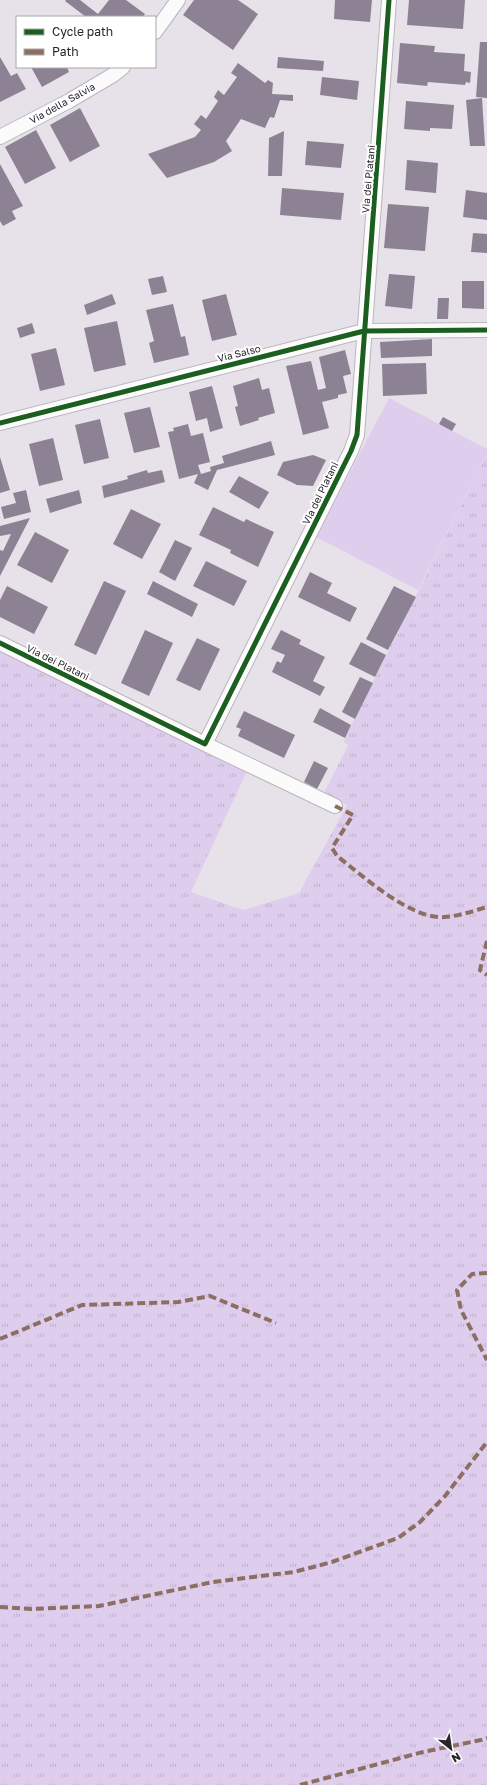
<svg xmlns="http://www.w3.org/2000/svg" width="487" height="1785" font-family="'Golos Text',sans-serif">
<defs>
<pattern id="grass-tufts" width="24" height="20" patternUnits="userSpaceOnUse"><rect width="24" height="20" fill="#dfcdee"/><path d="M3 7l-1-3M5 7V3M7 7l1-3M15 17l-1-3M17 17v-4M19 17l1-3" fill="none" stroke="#bfb0cc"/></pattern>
</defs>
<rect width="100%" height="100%" fill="#e7e2ea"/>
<!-- grass -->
<path fill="url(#grass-tufts)" d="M 487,453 L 487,1785 L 0,1785 L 0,652 L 247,771 L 191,892 L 243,910 L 299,893 L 347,805 L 324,793 L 348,745 L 344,742 L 345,738 Z"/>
<!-- pitch -->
<path fill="#dfcdee" d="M 389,398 L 487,449 L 487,453 L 418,590 L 316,537 Z"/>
<!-- building -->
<path fill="#8c8293" d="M 66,0 L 80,0 L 98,14 L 109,0 L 126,0 L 145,14 L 143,17 L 86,17 L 65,1 Z
M 194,0 L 238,0 L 258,14 L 233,50 L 183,15 Z
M 335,0 L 372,0 L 370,22 L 334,19 Z
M 409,0 L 465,0 L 463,29 L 407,25 Z
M 480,42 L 487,42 L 487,98 L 476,97 Z
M 400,43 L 435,46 L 434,52 L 465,54 L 464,71 L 471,72 L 470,83 L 466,82 L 465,85 L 428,82 L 427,86 L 397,83 Z
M 0,57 L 11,76 L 17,73 L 26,89 L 0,102 Z
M 278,57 L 324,61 L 323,71 L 277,68 Z
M 238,63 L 265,83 L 268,80 L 273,83 L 272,94 L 293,95 L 293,101 L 280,100 L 274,118 L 270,117 L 265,128 L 241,119 L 226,141 L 232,151 L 214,162 L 167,178 L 148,154 L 195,137 L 201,130 L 194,124 L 201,115 L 206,119 L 218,101 L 214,97 L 218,90 L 224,95 L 237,77 L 231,73 Z
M 31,67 L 67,67 L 69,72 L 42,87 Z
M 322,77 L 359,81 L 357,100 L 320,95 Z
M 482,98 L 485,146 L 470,146 L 466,100 Z
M 406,101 L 454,105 L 452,129 L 430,128 L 430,131 L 404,129 Z
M 80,108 L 100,146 L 70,162 L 50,125 Z
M 36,130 L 56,168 L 25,184 L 5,147 Z
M 284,131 L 282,176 L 268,176 L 269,138 Z
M 307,141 L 344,144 L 341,168 L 305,165 Z
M 407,160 L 438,163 L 436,193 L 405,190 Z
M 0,164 L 23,206 L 12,211 L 16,219 L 3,226 L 0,221 Z
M 282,188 L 344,193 L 341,220 L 280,215 Z
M 466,190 L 487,193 L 487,220 L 463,217 Z
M 388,204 L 429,207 L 425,251 L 384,248 Z
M 473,233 L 487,234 L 487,253 L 471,252 Z
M 389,274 L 415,276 L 412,309 L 385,306 Z
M 163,276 L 167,292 L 152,295 L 148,279 Z
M 462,281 L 484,281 L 484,309 L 462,308 Z
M 112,294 L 116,304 L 87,315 L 84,305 Z
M 226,294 L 237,335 L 212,341 L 202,300 Z
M 438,298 L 449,298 L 448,319 L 437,319 Z
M 173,304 L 181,337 L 185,336 L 189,355 L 154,363 L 149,343 L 154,341 L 146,310 Z
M 117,321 L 126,365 L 94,372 L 84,328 Z
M 32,323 L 35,333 L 20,338 L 17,328 Z
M 432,339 L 432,356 L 381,358 L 380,342 Z
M 56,348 L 65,385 L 40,391 L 31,354 Z
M 345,350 L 351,374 L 343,376 L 347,393 L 338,395 L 338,398 L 322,402 L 329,428 L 303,435 L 286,366 L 311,361 L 318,390 L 326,388 L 319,357 Z
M 426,363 L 427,394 L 383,396 L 382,364 Z
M 259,378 L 262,390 L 269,388 L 275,413 L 258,418 L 259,420 L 240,426 L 235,407 L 238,406 L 233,386 Z
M 212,386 L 223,428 L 210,432 L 207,418 L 196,421 L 189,392 Z
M 150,407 L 160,447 L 134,453 L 124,413 Z
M 443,417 L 456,424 L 452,431 L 439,424 Z
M 100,419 L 109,458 L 84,464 L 75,425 Z
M 188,424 L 191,436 L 203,433 L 210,462 L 198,465 L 201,474 L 211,471 L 210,467 L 224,463 L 222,456 L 271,441 L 275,455 L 217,470 L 208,490 L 194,483 L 198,474 L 179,479 L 168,432 L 174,431 L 173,428 Z
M 53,438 L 63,480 L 39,486 L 29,444 Z
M 313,455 L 326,460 L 313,486 L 297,485 L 277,475 L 283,462 Z
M 0,457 L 10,490 L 0,493 Z
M 147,470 L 148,473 L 162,470 L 165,482 L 104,498 L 102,486 L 128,479 L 127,476 Z
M 239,476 L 269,492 L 259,509 L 229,492 Z
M 26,490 L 31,512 L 4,519 L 1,507 L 16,503 L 13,493 Z
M 79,490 L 82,503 L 50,513 L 46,499 Z
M 213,507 L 244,522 L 246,519 L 274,532 L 258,567 L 230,553 L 231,550 L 199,535 Z
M 131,509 L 161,524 L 142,559 L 113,544 Z
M 30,518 L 0,576 L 0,550 L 3,551 L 11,534 L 0,536 L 0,526 Z
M 35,532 L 69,550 L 52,583 L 17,565 Z
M 175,540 L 192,548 L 175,581 L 159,572 Z
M 206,561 L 247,581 L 234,606 L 193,586 Z
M 310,572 L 332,583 L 327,593 L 357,608 L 350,622 L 298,597 Z
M 104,581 L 126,591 L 96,655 L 74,645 Z
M 153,581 L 198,604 L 192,617 L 147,594 Z
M 7,586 L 48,607 L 34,634 L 0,617 L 0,600 Z
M 394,586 L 416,597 L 388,650 L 366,639 Z
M 145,630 L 173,643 L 149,696 L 121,683 Z
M 281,630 L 301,640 L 299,644 L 325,657 L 313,681 L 325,687 L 320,696 L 272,672 L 277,661 L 281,663 L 285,655 L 271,649 Z
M 197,638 L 220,649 L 200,691 L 176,680 Z
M 361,642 L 386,655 L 375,677 L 349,664 Z
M 360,677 L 373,683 L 355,719 L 342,712 Z
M 320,708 L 351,725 L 345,738 L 313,722 Z
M 244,711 L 295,735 L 284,758 L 238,736 L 241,729 L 236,727 Z
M 314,761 L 328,768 L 317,789 L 304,782 Z"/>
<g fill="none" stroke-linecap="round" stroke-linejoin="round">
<defs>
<path id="minor" d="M 155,32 L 178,0
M 0,137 L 69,101 L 113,75 L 123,67
M 0,423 L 364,331 L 487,330
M 0,643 L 205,744 L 351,451 L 357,435 L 389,0
M 205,744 L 335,806"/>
</defs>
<!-- minor casing -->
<use href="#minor" stroke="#bab7bc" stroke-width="16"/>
<!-- minor -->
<use href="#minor" stroke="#fbfbfc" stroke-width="14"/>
<!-- quiet -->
<path stroke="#8d6e63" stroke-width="4" stroke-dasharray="8 4" stroke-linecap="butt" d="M 335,806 L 353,815 L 332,848 L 337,856 C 363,876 411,920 445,917 C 459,916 473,911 487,907
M 487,941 L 480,970 L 487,975
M 487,1273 L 472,1274 L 457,1290 L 461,1310 L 487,1360
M 0,1339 L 82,1305 L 178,1302 L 210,1296 L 276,1323
M 0,1607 L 31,1609 L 99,1606 L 213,1582 L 294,1572 L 332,1562 L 398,1538 L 420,1522 L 445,1496 L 487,1442
M 300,1785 L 423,1752 L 481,1740 L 487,1738"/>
<defs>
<path id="cycleway" d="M 0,423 L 364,331 L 487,330
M 0,643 L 205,744 L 351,451 L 357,435 L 389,0"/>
</defs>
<!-- cycleway casing -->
<use href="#cycleway" stroke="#fff" stroke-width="8"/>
<!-- cycleway -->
<use href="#cycleway" stroke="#1b5e20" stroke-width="5"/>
</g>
<g text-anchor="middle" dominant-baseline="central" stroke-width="4" stroke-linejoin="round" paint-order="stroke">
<!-- street labels -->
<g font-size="10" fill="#28252b" stroke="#fff">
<text transform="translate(62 103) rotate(-29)">Via della Salvia</text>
<text transform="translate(368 179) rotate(-85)">Via dei Platani</text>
<text transform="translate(239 353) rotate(-14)">Via Salso</text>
<text transform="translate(320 493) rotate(-64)">Via dei Platani</text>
<text transform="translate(58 662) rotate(26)">Via dei Platani</text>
</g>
</g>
<!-- legend -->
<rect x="16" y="16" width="140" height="52" fill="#ffffff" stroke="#a9a8aa"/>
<rect x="24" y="29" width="20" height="6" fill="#1b5e20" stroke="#a9a8aa"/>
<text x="52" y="36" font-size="12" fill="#28252b">Cycle path</text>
<rect x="24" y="49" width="20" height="6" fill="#8d6e63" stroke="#a9a8aa"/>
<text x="52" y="56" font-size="12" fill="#28252b">Path</text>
<!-- north arrow -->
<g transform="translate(451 1749) rotate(150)" stroke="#ffffff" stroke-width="3" paint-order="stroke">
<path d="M0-3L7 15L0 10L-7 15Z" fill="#28252b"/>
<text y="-6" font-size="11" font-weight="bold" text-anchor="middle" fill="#28252b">N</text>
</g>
</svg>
